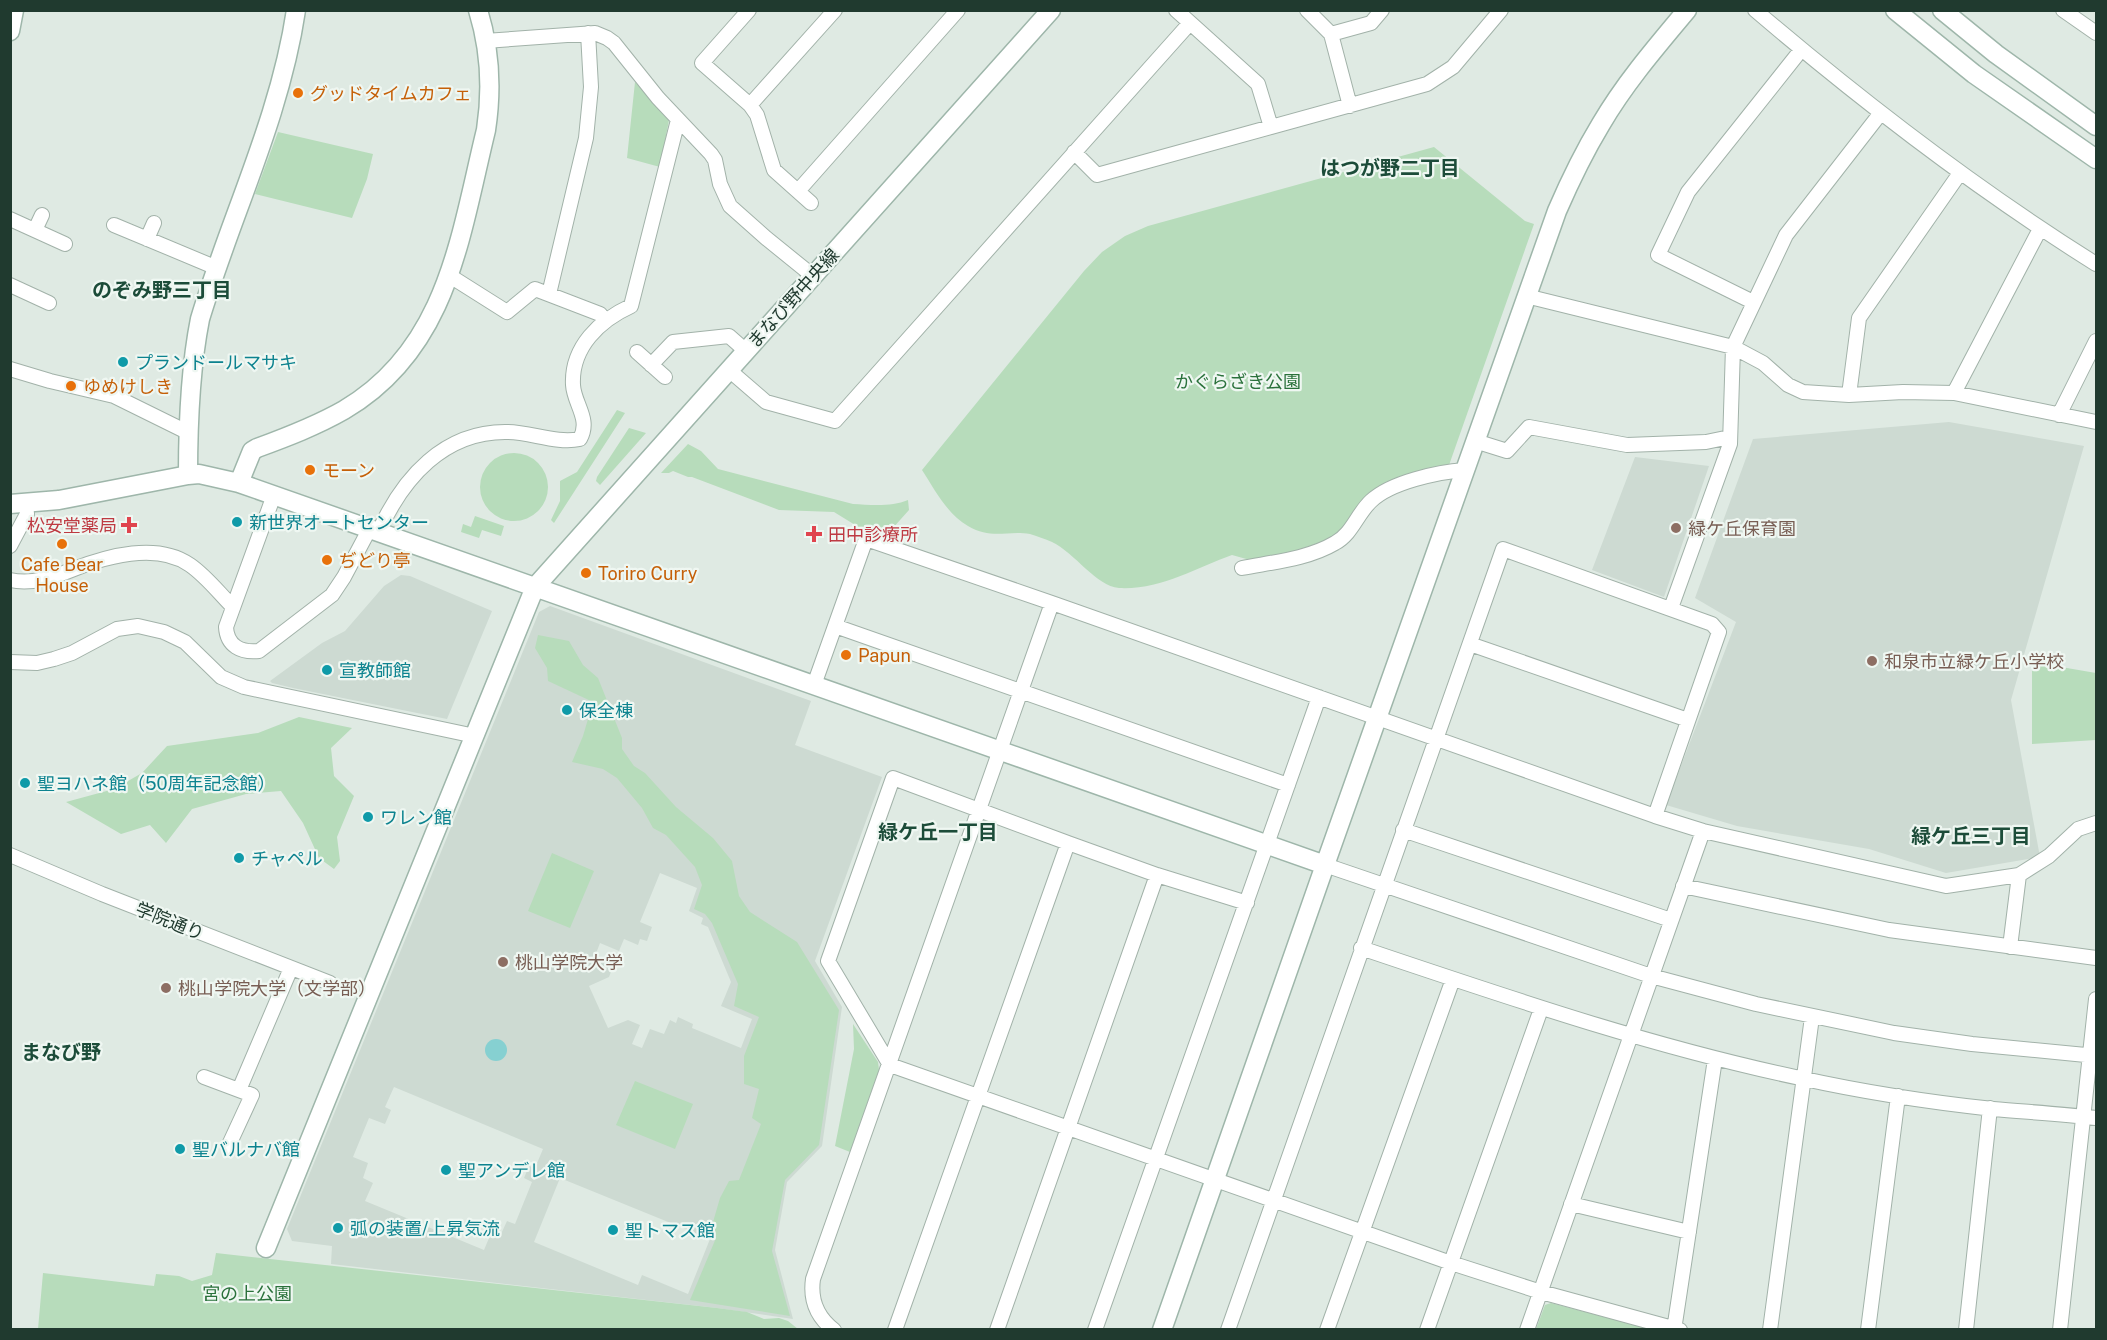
<svg xmlns="http://www.w3.org/2000/svg" width="2107" height="1340" font-family="'Public Sans','Noto Sans JP',sans-serif">
<rect width="100%" height="100%" fill="#dfeae3"/>
<!-- built -->
<path fill="#cddad2" fill-rule="evenodd" d="M 1949,422 L 2084,446 L 2011,700 L 2040,857 L 1946,873 L 1869,849 L 1737,826 L 1666,805 L 1736,622 L 1695,598 L 1753,439 Z
M 1635,457 L 1709,466 L 1664,597 L 1592,570 Z
M 401,575 L 410,576 L 492,611 L 447,719 L 293,688 L 272,683 L 270,681 L 322,643 L 345,631 L 384,586 Z
M 550,606 L 811,701 L 795,745 L 882,777 L 815,961 L 842,1007 L 822,1146 L 787,1182 L 775,1250 L 793,1319 L 717,1308 L 331,1264 L 332,1246 L 292,1241 L 287,1229 L 539,612 ZM 660,873 L 697,888 L 689,911 L 703,918 L 701,924 L 708,927 L 731,982 L 721,1006 L 752,1019 L 741,1048 L 692,1028 L 693,1024 L 678,1017 L 676,1023 L 670,1020 L 664,1034 L 650,1029 L 642,1048 L 632,1044 L 640,1025 L 628,1020 L 608,1028 L 589,986 L 609,977 L 614,964 L 595,956 L 600,943 L 619,951 L 624,939 L 638,945 L 640,939 L 647,941 L 652,927 L 640,922 ZM 394,1087 L 543,1149 L 535,1168 L 529,1166 L 524,1178 L 532,1182 L 515,1224 L 507,1221 L 501,1234 L 492,1231 L 484,1250 L 365,1201 L 373,1183 L 363,1178 L 368,1163 L 353,1157 L 369,1118 L 385,1124 L 391,1110 L 385,1107 ZM 560,1178 L 710,1239 L 688,1294 L 642,1275 L 638,1285 L 534,1242 Z"/>
<!-- green -->
<path fill="#b7dcbb" d="M 635,82 L 669,120 L 660,167 L 627,158 Z
M 278,132 L 373,154 L 367,179 L 352,218 L 255,194 Z
M 1434,147 L 1525,221 L 1534,224 L 1448,468 L 1386,482 L 1368,495 L 1341,532 L 1323,542 L 1293,553 L 1250,560 L 1232,555 C 1195,568 1161,590 1119,588 C 1096,586 1075,553 1052,542 C 1045,539 1037,536 1030,534 C 1007,530 992,540 968,526 C 947,514 935,490 922,470 L 1084,271 L 1102,252 L 1125,236 L 1148,226 Z
M 617,410 L 625,413 L 554,523 L 551,520 L 560,501 L 560,481 L 577,472 Z
M 629,428 L 646,433 L 600,485 L 596,481 L 597,477 Z
M 688,444 L 701,451 L 718,469 L 853,504 C 871,505 892,507 908,500 L 909,510 L 892,529 L 876,533 L 860,528 L 834,512 L 779,510 L 692,477 L 688,477 L 673,471 L 669,473 L 661,473 Z
M480 487a34 34 0 1 1 68 0a34 34 0 1 1-68 0Z
M 475,516 L 504,526 L 501,536 L 482,530 L 479,538 L 461,532 L 463,524 L 471,527 Z
M 538,635 L 569,641 L 583,665 L 598,678 L 622,738 L 622,749 L 634,766 L 645,773 L 676,807 L 713,838 L 732,861 L 739,896 L 750,912 L 797,942 L 839,1010 L 819,1145 L 785,1180 L 772,1251 L 790,1316 L 690,1300 L 716,1238 L 713,1222 L 720,1198 L 729,1181 L 739,1180 L 761,1124 L 752,1118 L 759,1089 L 744,1084 L 744,1056 L 759,1017 L 734,1006 L 738,984 L 712,923 L 705,914 L 694,909 L 702,885 L 695,867 L 666,835 L 653,828 L 642,808 L 617,778 L 603,769 L 572,762 L 583,736 L 593,702 L 548,681 L 547,668 L 535,648 Z
M 2032,662 L 2096,673 L 2096,740 L 2032,744 Z
M 299,717 L 352,728 L 331,748 L 334,776 L 354,796 L 337,837 L 340,861 L 334,869 L 319,858 L 303,823 L 281,791 L 246,794 L 192,809 L 166,843 L 150,825 L 121,834 L 66,802 L 114,789 L 142,773 L 167,746 L 258,733 Z
M 552,853 L 594,871 L 570,928 L 528,911 Z
M 853,1024 L 878,1062 L 879,1070 L 850,1152 L 835,1146 L 854,1049 Z
M 635,1081 L 693,1104 L 675,1149 L 616,1125 Z
M 216,1253 L 717,1308 L 747,1312 L 764,1319 L 779,1318 L 788,1321 L 798,1329 L 38,1329 L 43,1273 L 154,1286 L 156,1274 L 179,1276 L 192,1281 L 212,1275 Z
M 1551,1303 L 1650,1329 L 1536,1329 L 1545,1305 Z"/>
<!-- water -->
<path fill="#86d0d1" d="M485 1050a11 11 0 1 1 22 0a11 11 0 1 1-22 0Z"/>
<g fill="none" stroke-linecap="round" stroke-linejoin="round">
<defs>
<path id="street" d="M 749,10 L 702,63 L 750,105 L 757,115 L 774,170 L 811,203
M 1307,10 L 1331,34 L 1350,106
M 1755,10 C 1863,102 1976,189 2096,264
M 2063,10 L 2096,33
M 1331,34 L 1371,23 L 1382,10
M 485,41 L 595,33 L 607,38 L 614,43 L 658,98 L 711,154 L 715,160 L 720,184 L 730,206 L 766,238 L 813,276
M 750,105 L 835,10
M 1271,127 L 1427,84 L 1453,67 L 1501,10
M 1074,152 L 1097,175 L 1271,127 L 1258,84 L 1176,10
M 798,191 L 958,10
M 10,219 L 65,244
M 114,225 L 217,268
M 35,230 L 42,215
M 147,239 L 154,223
M 450,276 L 507,312 L 535,289 L 600,314 L 604,320
M 10,285 L 49,303
M 549,294 L 586,138 L 591,87 L 588,33
M 1526,296 L 1733,347 L 1763,363 L 1788,385 L 1803,392 L 1849,395 L 1903,392 L 1954,393 L 2096,422
M 1753,302 L 1658,255 L 1688,192 L 1801,50
M 637,352 L 665,377
M 651,365 L 673,342 L 729,336 L 746,351
M 10,369 L 50,381 L 114,396 L 189,433
M 729,370 L 766,402 L 835,421 L 1190,23
M 1954,393 L 2040,229
M 1849,395 L 1859,318 L 1960,173
M 2059,415 L 2096,341
M 1475,441 L 1507,451 L 1529,427 L 1627,445 L 1706,442 L 1730,437
M 274,495 L 226,627 C 227,646 241,653 259,651 L 332,595 L 344,577 L 370,528
M 379,531 C 403,478 444,431 507,432 C 531,432 556,444 580,439 C 591,419 574,404 573,385 C 571,347 600,320 631,306 L 678,120
M 10,546 L 27,514 L 26,503
M 1242,568 C 1273,562 1308,559 1335,543 C 1352,534 1357,514 1371,501 C 1391,482 1438,472 1465,470
M 10,580 C 32,585 54,577 74,569 C 108,556 157,542 190,565 C 206,576 219,593 233,607
M 1671,608 L 1730,444 L 1733,347 L 1786,235 L 1880,114
M 835,626 L 1288,785
M 1470,644 L 1688,720
M 10,662 L 37,663 L 54,659 L 72,653 L 117,629 L 138,626 L 164,632 L 185,642 L 221,677 L 244,687 L 475,736
M 814,685 L 866,539 L 1052,603 L 1655,816 L 1703,831 L 1946,886 L 2019,875 L 2010,947
M 1403,830 L 1671,920
M 1068,843 L 1157,875 L 1247,903
M 10,855 L 102,894 L 330,983
M 1325,865 L 1651,976 L 1756,1004 L 1894,1033 L 1972,1044 L 2096,1056
M 2019,875 L 2049,856 L 2078,829 L 2096,823
M 1683,886 L 1889,930 L 2096,958
M 1361,948 C 1507,997 1649,1046 1800,1078 C 1863,1092 1928,1102 1993,1109 C 2027,1112 2062,1114 2096,1118
M 204,1077 L 252,1095 L 228,1147
M 239,1090 L 291,968
M 1571,1204 L 1689,1232
M 834,1330 C 817,1317 810,1300 813,1279 L 1052,603
M 895,1330 L 1068,843 L 893,778 L 828,961 L 890,1065 L 1451,1263 L 1541,1292 L 1680,1330
M 997,1330 L 1157,875
M 1095,1330 L 1319,697
M 1228,1330 L 1503,549 L 1712,624 L 1719,632 L 1655,816
M 1327,1330 L 1453,979
M 1427,1330 L 1541,1009
M 1527,1330 L 1703,831
M 1674,1330 L 1715,1059
M 1770,1330 L 1812,1017
M 1868,1330 L 1898,1096
M 1966,1330 L 1990,1108
M 2060,1330 L 2096,999"/>
<path id="secondary" d="M 1895,10 L 1974,74 L 2096,159
M 1942,10 L 1996,54 L 2096,126
M 10,31 L 14,10
M 188,475 C 188,423 190,369 200,319 C 231,216 280,118 296,10
M 239,483 L 252,451 L 257,448 C 287,437 316,426 344,410 C 448,349 460,236 486,130 C 492,91 490,49 478,10
M 10,504 L 59,500 L 188,475 L 199,474 L 239,483 L 1325,865 L 1162,1330
M 1325,865 L 1557,211 C 1570,181 1584,152 1601,124 C 1625,83 1656,47 1687,10
M 266,1248 L 535,587 L 1051,10"/>
</defs>
<!-- street casing -->
<use href="#street" stroke="#a2b2a9" stroke-width="16"/>
<!-- secondary casing -->
<use href="#secondary" stroke="#9eb6aa" stroke-width="21"/>
<!-- street -->
<use href="#street" stroke="#fff" stroke-width="14"/>
<!-- secondary -->
<use href="#secondary" stroke="#fff" stroke-width="18"/>
</g>
<!-- markers -->
<g fill="#e8710a" stroke="#eff7f2" stroke-width="2">
<circle cx="298" cy="93" r="6"/>
<circle cx="71" cy="386" r="6"/>
<circle cx="310" cy="470" r="6"/>
<circle cx="62" cy="544" r="6"/>
<circle cx="327" cy="560" r="6"/>
<circle cx="586" cy="573" r="6"/>
<circle cx="846" cy="655" r="6"/>
</g>
<g fill="#0f9aa8" stroke="#eff7f2" stroke-width="2">
<circle cx="123" cy="362" r="6"/>
<circle cx="237" cy="522" r="6"/>
<circle cx="327" cy="670" r="6"/>
<circle cx="567" cy="710" r="6"/>
<circle cx="25" cy="783" r="6"/>
<circle cx="368" cy="817" r="6"/>
<circle cx="239" cy="858" r="6"/>
<circle cx="180" cy="1149" r="6"/>
<circle cx="446" cy="1170" r="6"/>
<circle cx="338" cy="1228" r="6"/>
<circle cx="613" cy="1230" r="6"/>
</g>
<g fill="#e0444e" stroke="#eff7f2" stroke-width="2">
<path d="M126 516h6v6h6v6h-6v6h-6v-6h-6v-6h6z"/>
<path d="M811 525h6v6h6v6h-6v6h-6v-6h-6v-6h6z"/>
</g>
<g fill="#8d6e63" stroke="#eff7f2" stroke-width="2">
<circle cx="1676" cy="528" r="6"/>
<circle cx="1872" cy="661" r="6"/>
<circle cx="503" cy="962" r="6"/>
<circle cx="166" cy="988" r="6"/>
</g>
<g text-anchor="middle" dominant-baseline="central" stroke-width="4.5" stroke-linejoin="round" paint-order="stroke">
<!-- food labels -->
<g font-size="18" fill="#c56008" stroke="#eff7f2" text-anchor="start">
<text x="310" y="93">グッドタイムカフェ</text>
<text x="83" y="386">ゆめけしき</text>
<text x="322" y="470">モーン</text>
<text x="339" y="560">ぢどり亭</text>
<text x="62" y="564" text-anchor="middle">Cafe Bear<tspan x="62" dy="21">House</tspan></text>
<text x="598" y="573">Toriro Curry</text>
<text x="858" y="655">Papun</text>
</g>
<!-- street labels -->
<g font-size="18" fill="#203a2f" stroke="#eff7f2">
<text transform="translate(793 298) rotate(-48)">まなび野中央線</text>
<text transform="translate(170 921) rotate(22)">学院通り</text>
</g>
<!-- culture labels -->
<g font-size="18" fill="#0d838f" stroke="#eff7f2" text-anchor="start">
<text x="135" y="362">プランドールマサキ</text>
<text x="249" y="522">新世界オートセンター</text>
<text x="339" y="670">宣教師館</text>
<text x="579" y="710">保全棟</text>
<text x="37" y="783">聖ヨハネ館（50周年記念館）</text>
<text x="380" y="817">ワレン館</text>
<text x="251" y="858">チャペル</text>
<text x="192" y="1149">聖バルナバ館</text>
<text x="458" y="1170">聖アンデレ館</text>
<text x="350" y="1228">弧の装置/上昇気流</text>
<text x="625" y="1230">聖トマス館</text>
</g>
<!-- park labels -->
<g font-size="18" fill="#2a713b" stroke="#eff7f2">
<text x="1238" y="381">かぐらざき公園</text>
<text x="247" y="1293">宮の上公園</text>
</g>
<!-- health labels -->
<g font-size="18" fill="#be3a42" stroke="#eff7f2" text-anchor="end">
<text x="117" y="525">松安堂薬局</text>
<text x="828" y="534" text-anchor="start">田中診療所</text>
</g>
<!-- education labels -->
<g font-size="18" fill="#785e54" stroke="#eff7f2" text-anchor="start">
<text x="1688" y="528">緑ケ丘保育園</text>
<text x="1884" y="661">和泉市立緑ケ丘小学校</text>
<text x="515" y="962">桃山学院大学</text>
<text x="178" y="988">桃山学院大学（文学部）</text>
</g>
<!-- neighbourhood labels -->
<g font-size="20" font-weight="bold" fill="#1c4c39" stroke="#eff7f2">
<text x="1390" y="168">はつが野二丁目</text>
<text x="162" y="290">のぞみ野三丁目</text>
<text x="938" y="832">緑ケ丘一丁目</text>
<text x="1971" y="836">緑ケ丘三丁目</text>
<text x="61" y="1052">まなび野</text>
</g>
</g>
<!-- border -->
<rect width="2107" height="1340" fill="none" stroke="#203a2f" stroke-width="24"/>
</svg>
